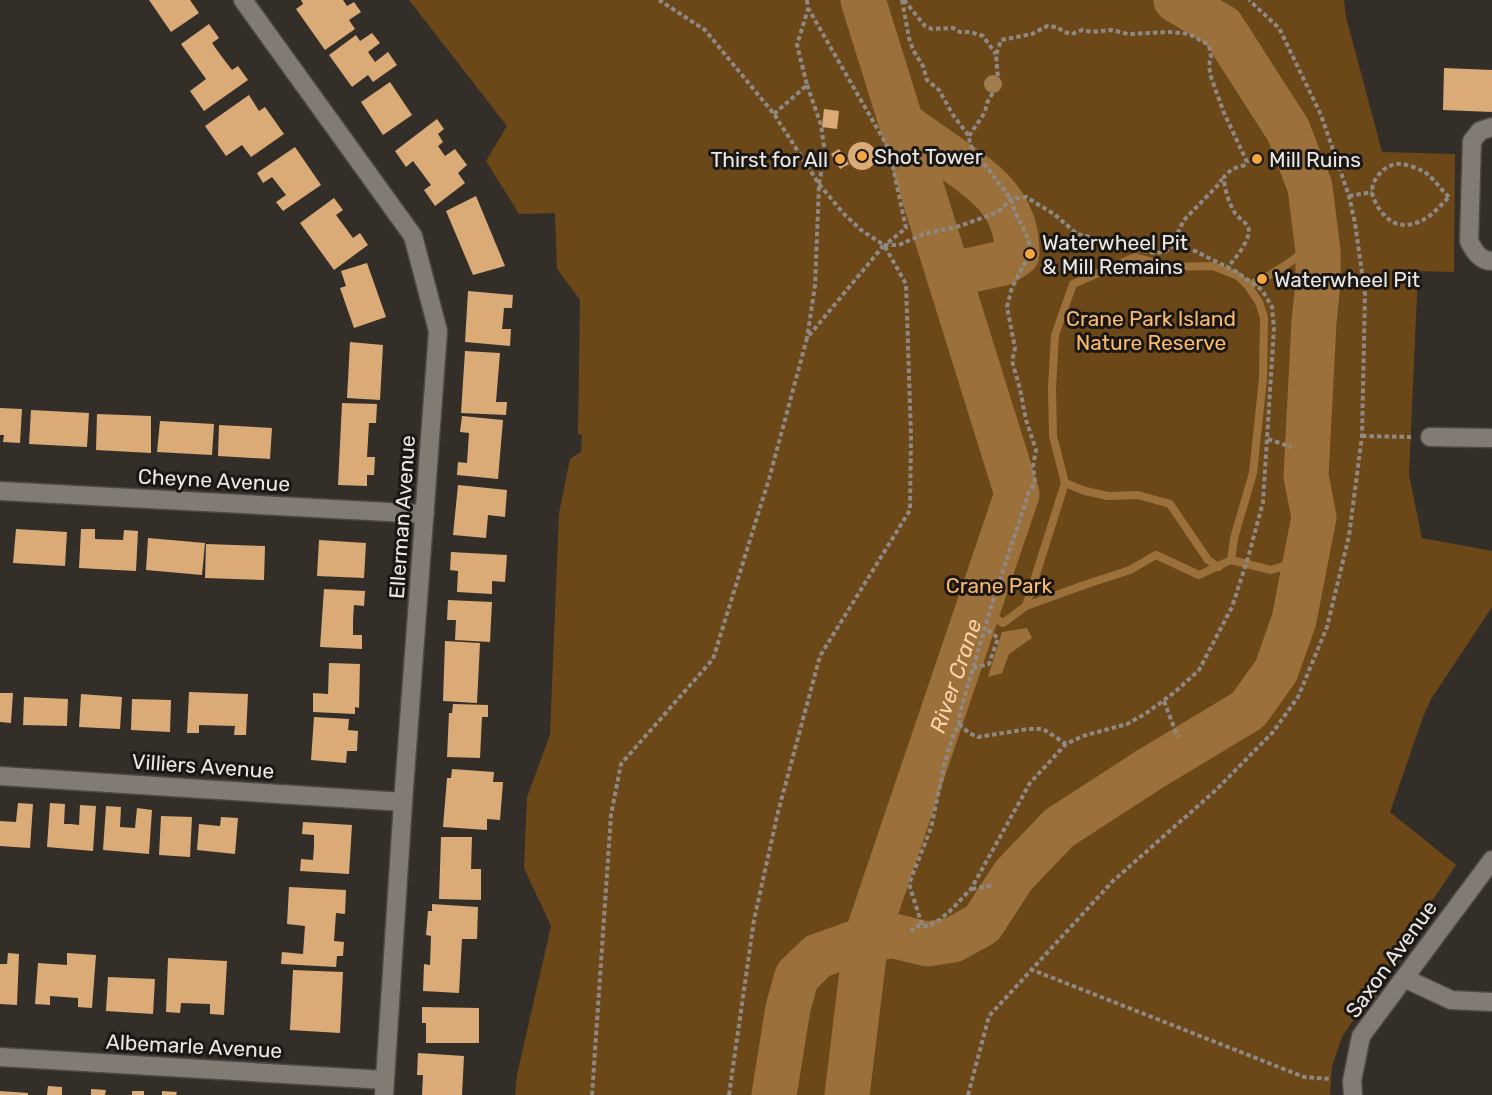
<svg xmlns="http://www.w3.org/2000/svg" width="1492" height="1095" font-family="Rubik,sans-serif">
<rect width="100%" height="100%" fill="#342e28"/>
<!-- green -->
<path fill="#6c4819" d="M 409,0 L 1344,0 L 1346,17 L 1382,152 L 1455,154 L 1454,272 L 1418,271 L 1409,475 L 1422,538 L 1492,551 L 1492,607 L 1431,699 L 1423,717 L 1390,812 L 1456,865 L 1395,957 L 1374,1003 L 1351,1023 L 1342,1037 L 1332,1066 L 1330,1095 L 515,1095 L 517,1075 L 551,926 L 524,868 L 527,797 L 550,735 L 559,513 L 570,459 L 581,452 L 582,435 L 578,434 L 580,300 L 557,269 L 555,213 L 519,214 L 486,161 L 507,126 Z"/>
<!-- water -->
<path fill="#9b703b" d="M 1027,628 L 1032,638 L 1009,654 L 1002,673 L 988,677 L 1002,632 Z"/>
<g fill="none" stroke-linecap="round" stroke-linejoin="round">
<!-- stream -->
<path stroke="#9b703b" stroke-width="8" d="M 1065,483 L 1085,491 L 1108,496 L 1138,495 L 1170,504 L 1208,560 L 1219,567
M 1231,560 L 1234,538 L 1253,473 L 1263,379 L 1264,318 L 1259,302 L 1248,286
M 1026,606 L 1065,483 L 1053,436 L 1052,388 L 1055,335 L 1073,284 L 1135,257 L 1170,267 L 1213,266 L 1238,276 L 1248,286 C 1274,274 1295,261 1316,241
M 991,616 L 1003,623 L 1026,606 L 1087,584 L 1130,570 L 1156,555 L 1199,575 L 1231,560 L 1271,570 L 1305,560"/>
<!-- river -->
<g stroke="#9b703b" stroke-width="45">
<path d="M 902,124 C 919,136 935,147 952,159 C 988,184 1018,206 1017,254 L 1003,263 L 949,275"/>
<path d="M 774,1095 L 788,1008 L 797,976 L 818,956 L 866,939 L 894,936 L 927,944 L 953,940 L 982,924 L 1014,875 L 1059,828 L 1150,769 L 1248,710 L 1276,671 L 1294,620 L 1314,517 L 1306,476 L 1314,322 L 1318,283 L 1318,251 L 1310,187 L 1288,130 L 1222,27 L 1176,0"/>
<path id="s1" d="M 847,1095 L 866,939 L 1017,494 L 863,0"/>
</g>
</g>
<!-- building -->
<path fill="#daab76" d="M 149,0 L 190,0 L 199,13 L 171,32 Z
M 301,0 L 343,0 L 347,6 L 354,2 L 361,12 L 349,20 L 355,29 L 325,50 L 296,9 L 303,4 Z
M 209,24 L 219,38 L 212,43 L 222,57 L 232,70 L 238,66 L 248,80 L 204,111 L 190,91 L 206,79 L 181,44 Z
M 372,33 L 380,43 L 368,52 L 375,62 L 388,52 L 397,65 L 373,82 L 368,75 L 352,87 L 329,55 L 356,35 L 360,41 Z
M 1444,68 L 1492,70 L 1492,112 L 1443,110 Z
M 390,82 L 412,115 L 383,135 L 361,102 Z
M 249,95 L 259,111 L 265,107 L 284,134 L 251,157 L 242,145 L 226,156 L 205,126 Z
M 824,109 L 839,111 L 837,129 L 822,127 Z
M 437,119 L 444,129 L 438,134 L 443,142 L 438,146 L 445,156 L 455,149 L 467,165 L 458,173 L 465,183 L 435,206 L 424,190 L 431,185 L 413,161 L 406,167 L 395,151 Z
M848 156a14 14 0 1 1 28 0a14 14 0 1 1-28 0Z
M 295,147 L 321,185 L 283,211 L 276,202 L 286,195 L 272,177 L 263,183 L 257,173 Z
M 839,149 L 849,164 L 840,169 L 831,154 Z
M 476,196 L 505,266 L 473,275 L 446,211 Z
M 334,198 L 343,210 L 336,215 L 353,238 L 360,233 L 368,245 L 334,270 L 300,223 Z
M 367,263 L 386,317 L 354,328 L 340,288 L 346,286 L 341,271 Z
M 468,291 L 513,295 L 512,308 L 504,308 L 503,320 L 502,329 L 511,329 L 510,346 L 465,342 Z
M 350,342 L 383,345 L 380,400 L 347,398 Z
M 465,351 L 500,353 L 496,402 L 507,402 L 506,415 L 461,413 Z
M 342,403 L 377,404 L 376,423 L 369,423 L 367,457 L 375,457 L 374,475 L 367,475 L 367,486 L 338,485 Z
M 0,408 L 22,409 L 20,443 L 3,442 L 4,435 L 0,435 Z
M 31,410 L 89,413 L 87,447 L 29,444 Z
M 97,414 L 151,416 L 151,453 L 96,450 Z
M 462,416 L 503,420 L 498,479 L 457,475 L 458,462 L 467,463 L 469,433 L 460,432 Z
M 160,421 L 214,424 L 212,455 L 157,452 Z
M 219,425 L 272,428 L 270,459 L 218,456 Z
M 458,485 L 507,490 L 505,517 L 488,515 L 486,538 L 453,535 Z
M 16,529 L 67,532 L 65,566 L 13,563 Z
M 81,529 L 95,529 L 95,539 L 123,540 L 124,530 L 138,531 L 136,571 L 79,568 Z
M 148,538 L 205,543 L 202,575 L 146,570 Z
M 319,540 L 366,543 L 364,578 L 317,576 Z
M 206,544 L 265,546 L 264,580 L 205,578 Z
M 451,552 L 507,555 L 505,582 L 492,581 L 492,594 L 457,592 L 458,571 L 450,570 Z
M 324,589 L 365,591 L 364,606 L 354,605 L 353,620 L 353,635 L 362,635 L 362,649 L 320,647 Z
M 448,600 L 492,602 L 490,642 L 455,640 L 456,620 L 447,620 Z
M 445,641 L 480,643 L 477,703 L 443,701 Z
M 329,663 L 360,664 L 359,708 L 355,707 L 355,714 L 313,712 L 313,693 L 328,694 Z
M 189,692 L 248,694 L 246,735 L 234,735 L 235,726 L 199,725 L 199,733 L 187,733 Z
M 0,693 L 13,693 L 11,723 L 0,722 Z
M 81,694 L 122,697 L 120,729 L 79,727 Z
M 24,697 L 68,699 L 67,726 L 23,725 Z
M 132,699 L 171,700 L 170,732 L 131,730 Z
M 453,704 L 488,705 L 488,717 L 482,717 L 480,758 L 447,757 L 449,713 L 452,713 Z
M 314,717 L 349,719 L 348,730 L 358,731 L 357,751 L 347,751 L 346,763 L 311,760 Z
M 452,769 L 494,772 L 493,782 L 503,782 L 500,820 L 487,819 L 487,830 L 443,827 L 447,778 L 451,778 Z
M 18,803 L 33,804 L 30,848 L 0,846 L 0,821 L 16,822 Z
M 50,803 L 65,804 L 64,824 L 71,824 L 79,825 L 80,805 L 96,806 L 93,851 L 47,847 Z
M 106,806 L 121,807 L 120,827 L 135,828 L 137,808 L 152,810 L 149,854 L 103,850 Z
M 161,816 L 192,817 L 190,857 L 159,855 Z
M 221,817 L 238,818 L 235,854 L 197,850 L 199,824 L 220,826 Z
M 303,822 L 352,825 L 349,874 L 300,871 L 301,859 L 313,860 L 314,847 L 314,835 L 302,834 Z
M 441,837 L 472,837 L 471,869 L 481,869 L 481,900 L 439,899 Z
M 289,887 L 346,890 L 345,914 L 336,913 L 334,941 L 344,942 L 343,956 L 337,956 L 336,967 L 281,964 L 282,952 L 303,954 L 305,926 L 287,924 Z
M 432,904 L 478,907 L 477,939 L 462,939 L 459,993 L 423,991 L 424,964 L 430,965 L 431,936 L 426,935 L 428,911 L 432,911 Z
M 8,953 L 19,954 L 17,1005 L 0,1004 L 0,964 L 7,964 Z
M 67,953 L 96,955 L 92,1008 L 78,1007 L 78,998 L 50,996 L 50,1005 L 35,1004 L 38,963 L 67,965 Z
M 168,958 L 227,961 L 224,1015 L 210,1014 L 210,1004 L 181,1003 L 180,1013 L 166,1012 Z
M 293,970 L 343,972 L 340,1033 L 290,1030 Z
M 108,977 L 155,979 L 153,1014 L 106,1011 Z
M 422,1007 L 479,1008 L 479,1043 L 426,1043 L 426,1023 L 422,1023 Z
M 418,1053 L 464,1056 L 462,1095 L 422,1095 L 423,1075 L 417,1075 Z
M 48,1086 L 62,1087 L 62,1095 L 47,1095 Z
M 91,1089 L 106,1090 L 105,1095 L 91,1095 Z
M 0,1091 L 28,1093 L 28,1095 L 0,1095 Z
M 132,1091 L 144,1091 L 144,1095 L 132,1095 Z
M 162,1091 L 177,1092 L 176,1095 L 162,1095 Z"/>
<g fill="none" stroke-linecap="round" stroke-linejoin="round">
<defs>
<path id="minor" d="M 243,0 L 413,236 L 438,331 L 403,802 L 384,1095
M 1492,127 L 1480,131 L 1472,141 L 1469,241 C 1474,251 1480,261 1492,261
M 1430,437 L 1492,438
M 0,491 L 425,514
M 0,776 L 403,802
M 1404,978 L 1451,1000 L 1492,1002
M 0,1057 L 385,1080
M 1353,1095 L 1352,1081 L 1361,1036 L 1492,860"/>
</defs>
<!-- minor casing -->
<use href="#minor" stroke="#4e4944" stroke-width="21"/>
<!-- path -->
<path stroke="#8e8984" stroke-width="4" stroke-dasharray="4.5 3" stroke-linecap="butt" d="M 807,0 L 808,8 L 889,149 L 906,228 L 885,245
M 902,0 L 909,38 L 913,50 L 923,66 L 927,80 L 939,90 L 953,115 L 969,136 L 970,145 L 1011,199 L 1015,212 L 1029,240 L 1030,254 L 1012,287 L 1007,307 L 1015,348 L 1012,361 L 1020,389 L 1026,420 L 1036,450 L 1033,466 L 1035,483 L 1029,492 L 992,604 L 960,712 L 959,724 L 952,738 L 945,762 L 931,828 L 909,884 L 922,925
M 904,0 L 925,26 L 932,29 L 953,28 L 960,32 L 970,32 L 983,36 L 996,54
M 807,85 L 821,125 L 825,153 L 819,184 L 815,286 L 807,338
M 774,114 L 807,85 L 797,45 L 808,9
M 969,136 L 985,112 L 987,103 L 995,89 L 998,79 L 996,55 L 1001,40 L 1032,34 L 1047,26 L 1057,27 L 1064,32 L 1072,34 L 1082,30 L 1092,32 L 1112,30 L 1128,34 L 1169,32 L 1189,34 L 1209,45 L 1211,57 L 1209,66 L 1211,77 L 1224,113 L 1247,162 L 1245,165 L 1232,169 L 1224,177 C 1224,188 1229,204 1235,213 C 1238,218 1245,221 1248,227 C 1253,237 1234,261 1227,267
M 1349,196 L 1372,192
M 1448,198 C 1442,204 1435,212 1428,217 C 1409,229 1393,228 1380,210 C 1377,206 1373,198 1372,193 C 1371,180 1384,165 1397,164 C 1405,163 1416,168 1423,171 C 1433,177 1441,190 1449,197
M 884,245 L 899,245 L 924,234 L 960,226 L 998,212 L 1011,199 L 1026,197 L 1054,214 L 1077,234 L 1087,236 L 1104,245 L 1154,253 L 1165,252 L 1171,247 L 1195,251 L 1235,271 L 1262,290 L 1272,307 L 1274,328 L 1263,502 L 1248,558 L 1232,607 L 1199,670 L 1175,692 L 1145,714 L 1127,724 L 1083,736 L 1066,744 L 1030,783 L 971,889 L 950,911 L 939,920 L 929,926 L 917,926 L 911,931
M 1171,247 L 1184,220 L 1219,184 L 1222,179
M 1362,436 L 1411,437
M 1268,439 L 1291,447
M 973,668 L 989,664 L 998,638 L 985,628
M 1164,701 L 1175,730 L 1179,737
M 959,724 L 969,733 L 978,737 L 1028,729 L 1043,729 L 1066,744
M 972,889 L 993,885
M 1030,969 L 1304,1077 L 1331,1079
M 592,1095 L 611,815 L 621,764 L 713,659 L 769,479 L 807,338 L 884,245 L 861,230 L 843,213 L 819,184 L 774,114 L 705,30 L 659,0
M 729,1095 L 754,920 L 778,812 L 820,656 L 910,510 L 911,436 L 906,284 L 884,245
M 968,1095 L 989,1016 L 1113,881 L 1216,790 L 1273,732 L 1298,697 L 1327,627 L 1349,536 L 1362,436 L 1365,294 L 1355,223 L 1349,196 L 1321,115 L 1279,28 L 1249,0"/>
<!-- minor -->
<use href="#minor" stroke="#817b74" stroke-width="18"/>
</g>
<!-- trees -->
<circle fill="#a17c4f" cx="993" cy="84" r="9"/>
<!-- markers -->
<g fill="#f2a541" stroke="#1a1714" stroke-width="2">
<circle cx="862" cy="156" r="6"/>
<circle cx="840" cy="159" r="6"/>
<circle cx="1257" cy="159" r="6"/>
<circle cx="1030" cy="254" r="6"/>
<circle cx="1262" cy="279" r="6"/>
</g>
<g text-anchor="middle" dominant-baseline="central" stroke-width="6" stroke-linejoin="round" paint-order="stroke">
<!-- poi labels -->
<g font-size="21" fill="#ece8e4" stroke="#1a1714" text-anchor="start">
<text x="874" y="156">Shot Tower</text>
<text x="828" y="159" text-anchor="end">Thirst for All</text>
<text x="1269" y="159">Mill Ruins</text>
<text x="1042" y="242">Waterwheel Pit<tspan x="1042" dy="24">&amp; Mill Remains</tspan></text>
<text x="1274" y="279">Waterwheel Pit</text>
</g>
<!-- park labels -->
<g font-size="21" fill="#fbbb6f" stroke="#1a1714">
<text x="1151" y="318">Crane Park Island<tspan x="1151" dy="24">Nature Reserve</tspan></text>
<text x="999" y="585">Crane Park</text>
</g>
<!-- street labels -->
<g font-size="21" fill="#ece8e4" stroke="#1a1714">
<text transform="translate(214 480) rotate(3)">Cheyne Avenue</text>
<text transform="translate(402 517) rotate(-86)">Ellerman Avenue</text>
<text transform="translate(203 766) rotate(4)">Villiers Avenue</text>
<text transform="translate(1391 959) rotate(-54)">Saxon Avenue</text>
<text transform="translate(194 1046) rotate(3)">Albemarle Avenue</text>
</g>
<!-- water labels -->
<g font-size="22" font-style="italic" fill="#fcd5aa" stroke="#1a1714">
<text stroke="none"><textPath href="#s1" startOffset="435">River Crane</textPath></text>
</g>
</g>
</svg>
